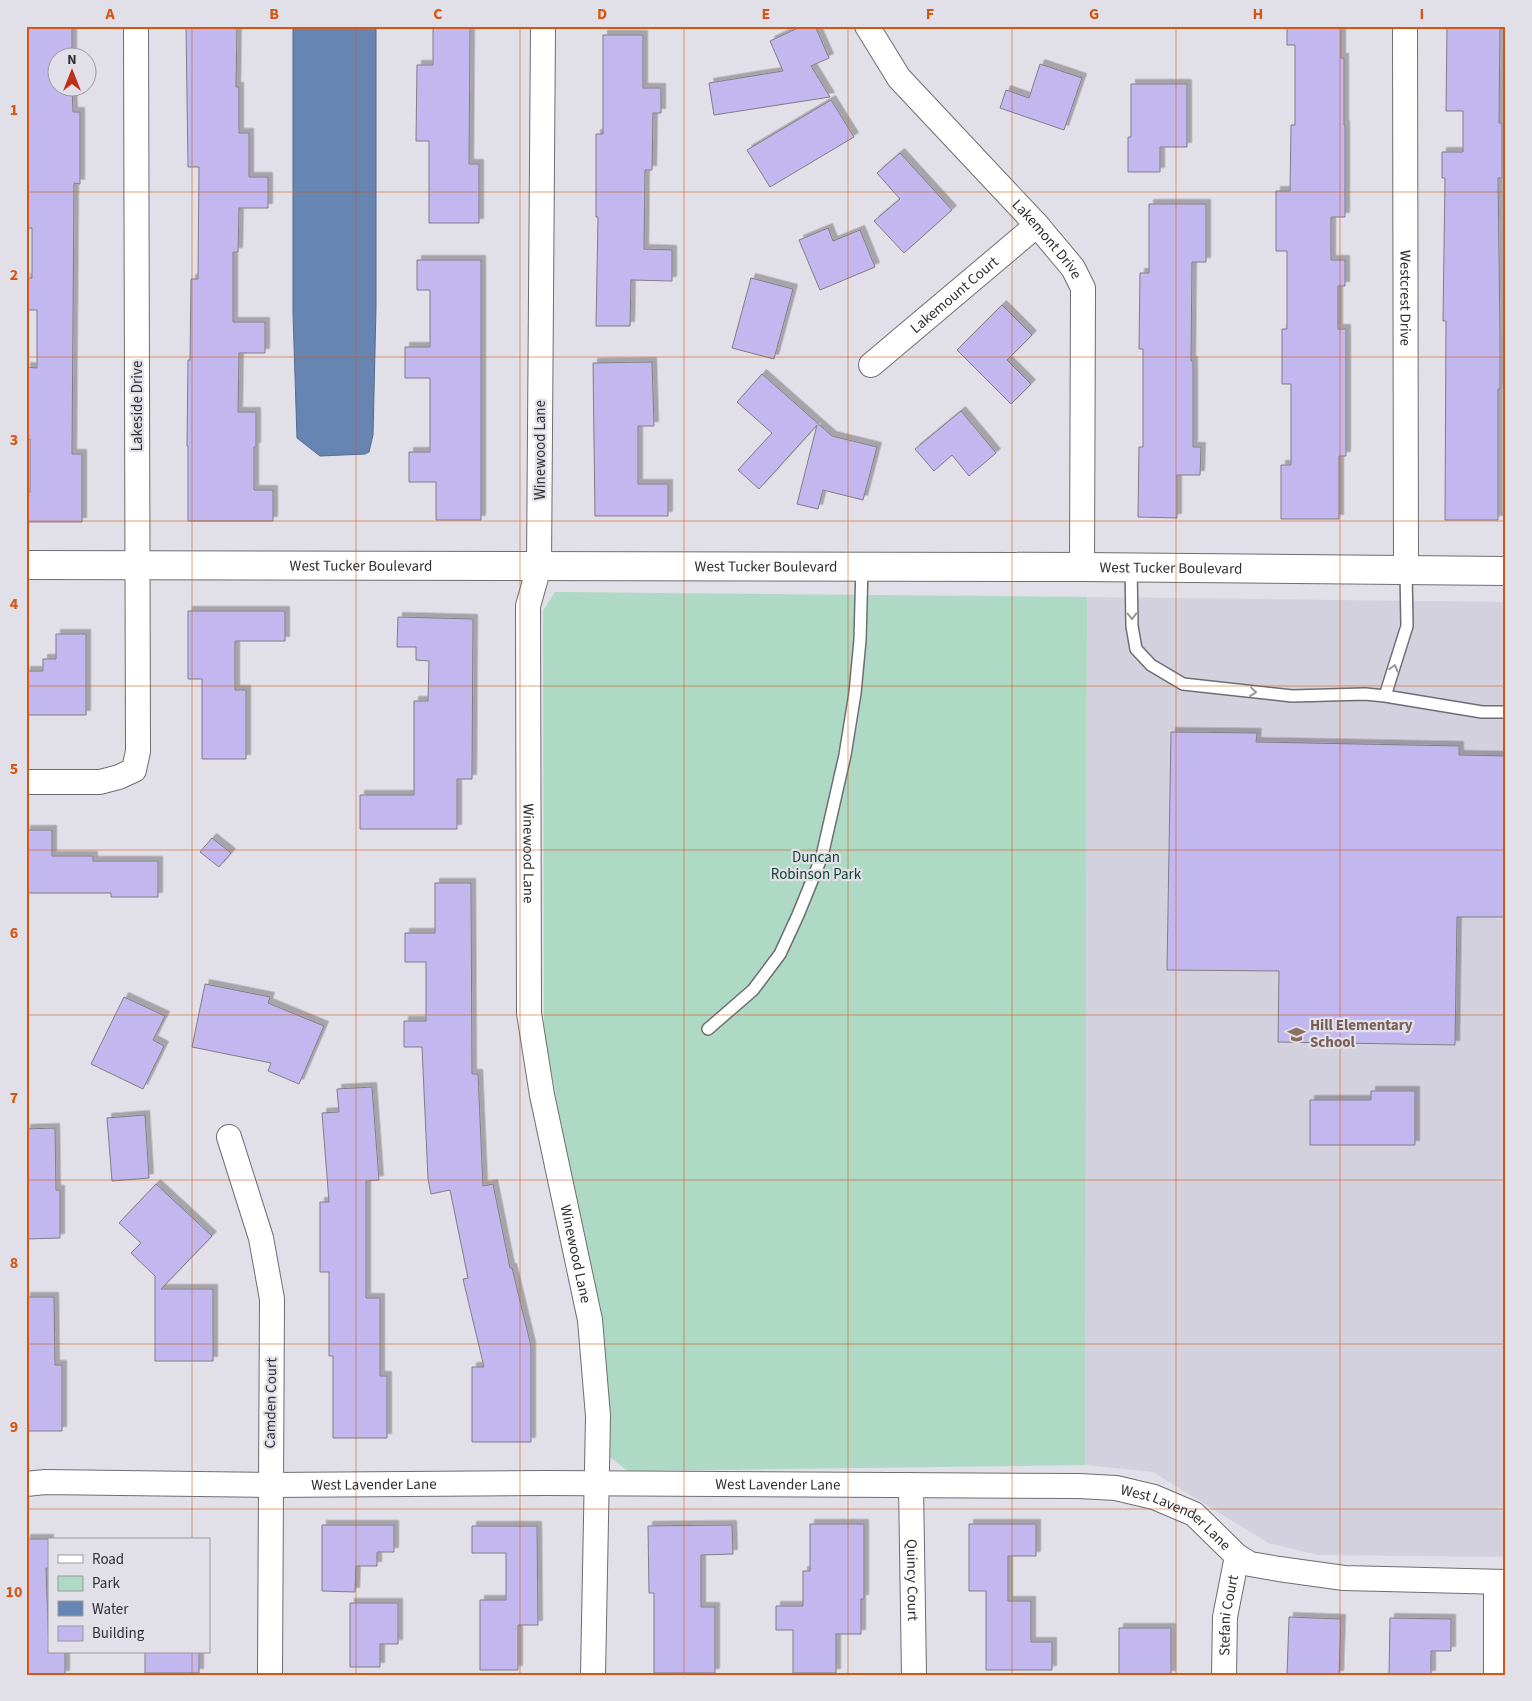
<svg xmlns="http://www.w3.org/2000/svg" width="1532" height="1701" font-family="'Source Sans 3',sans-serif">
<defs>
<filter id="shadow"><feDropShadow dx="4.5" dy="-4.5" stdDeviation="0" flood-color="#0004"/></filter>
</defs>
<rect width="100%" height="100%" fill="#e1dfe7"/>
<!-- built -->
<path fill="#d3d1de" d="M 1087,597 L 1506,602 L 1506,1557 L 1319,1555 L 1268,1543 L 1153,1472 L 1085,1465 Z"/>
<!-- green -->
<path fill="#aed9c4" d="M 555,592 L 1087,597 L 1085,1465 L 628,1471 L 610,1457 L 610,1436 L 590,1276 L 544,1033 L 543,611 Z"/>
<!-- water -->
<path fill="#6785b3" stroke="#566c8d" d="M 293,26 L 376,26 L 376,307 L 373,435 L 369,452 L 365,454 L 320,456 L 297,438 L 293,314 Z"/>
<!-- building -->
<path fill="#c2b7ee" stroke="#807e85" filter="url(#shadow)" d="M 27,26 L 72,26 L 72,58 L 58,58 L 58,88 L 72,88 L 73,112 L 80,112 L 80,184 L 74,183 L 72,454 L 82,454 L 82,522 L 26,522 L 26,492 L 30,492 L 30,439 L 26,439 L 26,367 L 37,368 L 37,310 L 26,310 L 26,278 L 32,278 L 32,228 L 26,228 Z
M 186,26 L 237,26 L 236,87 L 239,87 L 239,133 L 249,133 L 249,177 L 268,177 L 268,208 L 239,208 L 238,252 L 233,252 L 233,322 L 265,322 L 265,353 L 239,353 L 238,412 L 256,412 L 256,447 L 254,447 L 254,490 L 273,490 L 273,521 L 188,521 L 188,446 L 187,446 L 188,360 L 190,360 L 191,279 L 198,279 L 199,167 L 188,167 Z
M 433,26 L 470,26 L 469,164 L 479,164 L 479,223 L 429,223 L 429,141 L 416,141 L 417,65 L 433,65 Z
M 802,26 L 815,26 L 829,58 L 811,66 L 830,97 L 714,115 L 709,83 L 783,71 L 770,41 Z
M 1287,26 L 1341,26 L 1341,58 L 1344,58 L 1344,125 L 1345,125 L 1345,217 L 1331,217 L 1331,260 L 1345,260 L 1345,286 L 1338,286 L 1338,329 L 1346,329 L 1346,456 L 1339,456 L 1339,519 L 1281,519 L 1281,465 L 1291,465 L 1291,384 L 1282,384 L 1282,329 L 1287,329 L 1287,251 L 1276,251 L 1276,191 L 1290,191 L 1291,125 L 1295,125 L 1295,45 L 1287,45 Z
M 1447,26 L 1500,26 L 1499,123 L 1502,123 L 1502,178 L 1498,178 L 1500,332 L 1500,389 L 1498,389 L 1498,520 L 1445,520 L 1446,321 L 1443,321 L 1445,178 L 1442,178 L 1442,152 L 1463,152 L 1463,111 L 1446,111 Z
M 603,35 L 643,35 L 643,88 L 661,88 L 661,113 L 653,113 L 652,170 L 645,170 L 644,249 L 672,250 L 672,281 L 631,280 L 630,326 L 596,326 L 598,217 L 596,217 L 596,134 L 603,134 Z
M 1040,64 L 1082,78 L 1064,130 L 1000,108 L 1006,90 L 1029,98 Z
M 1131,84 L 1187,84 L 1187,147 L 1160,147 L 1160,172 L 1128,172 L 1128,137 L 1131,137 Z
M 831,100 L 854,137 L 770,187 L 747,150 Z
M 900,153 L 952,210 L 904,253 L 874,221 L 900,199 L 877,173 Z
M 1149,204 L 1206,204 L 1206,262 L 1192,262 L 1191,361 L 1193,361 L 1193,447 L 1201,447 L 1200,475 L 1177,475 L 1177,518 L 1138,517 L 1139,447 L 1143,447 L 1143,349 L 1139,349 L 1140,273 L 1149,273 Z
M 828,228 L 833,241 L 860,230 L 875,267 L 820,290 L 799,240 Z
M 417,260 L 481,260 L 481,520 L 436,520 L 436,482 L 409,482 L 409,452 L 430,452 L 430,378 L 405,378 L 405,347 L 430,347 L 430,290 L 417,290 Z
M 751,278 L 793,289 L 774,359 L 732,348 Z
M 1002,305 L 1032,335 L 1007,360 L 1031,384 L 1011,404 L 957,350 Z
M 652,362 L 654,426 L 638,426 L 638,484 L 668,484 L 668,516 L 595,516 L 593,363 Z
M 762,374 L 832,436 L 877,447 L 863,500 L 823,490 L 818,509 L 797,504 L 817,425 L 759,489 L 738,470 L 772,433 L 737,402 Z
M 961,411 L 996,453 L 969,476 L 952,455 L 934,471 L 915,449 Z
M 188,611 L 285,611 L 285,641 L 235,641 L 235,690 L 246,690 L 246,759 L 202,759 L 202,679 L 188,679 Z
M 398,617 L 473,619 L 472,779 L 457,779 L 457,829 L 360,829 L 360,795 L 414,795 L 414,701 L 428,701 L 429,661 L 416,660 L 416,647 L 397,647 Z
M 56,634 L 86,634 L 86,715 L 26,715 L 26,671 L 43,671 L 43,659 L 56,659 Z
M 1171,732 L 1257,733 L 1256,742 L 1459,746 L 1459,755 L 1506,756 L 1506,917 L 1457,917 L 1455,1045 L 1278,1042 L 1279,971 L 1167,970 Z
M 26,830 L 52,830 L 52,856 L 93,856 L 93,861 L 158,861 L 158,897 L 111,897 L 111,893 L 26,893 Z
M 212,838 L 231,853 L 219,867 L 200,852 Z
M 435,883 L 471,883 L 472,1074 L 478,1074 L 483,1186 L 493,1184 L 510,1268 L 512,1268 L 531,1346 L 531,1442 L 472,1442 L 472,1367 L 484,1367 L 463,1279 L 468,1278 L 450,1190 L 431,1194 L 428,1179 L 422,1047 L 404,1047 L 404,1021 L 426,1021 L 426,962 L 405,962 L 405,933 L 435,933 Z
M 205,984 L 270,997 L 268,1003 L 324,1026 L 299,1084 L 268,1071 L 271,1063 L 192,1047 Z
M 124,997 L 165,1016 L 153,1040 L 164,1046 L 143,1089 L 91,1064 Z
M 372,1087 L 379,1180 L 366,1181 L 366,1298 L 380,1298 L 380,1376 L 387,1376 L 387,1438 L 333,1438 L 333,1356 L 329,1356 L 329,1272 L 320,1272 L 320,1202 L 329,1202 L 322,1113 L 339,1112 L 337,1089 Z
M 1371,1091 L 1415,1091 L 1415,1145 L 1310,1145 L 1310,1100 L 1371,1100 Z
M 145,1115 L 149,1178 L 112,1181 L 107,1118 Z
M 55,1128 L 56,1190 L 60,1190 L 60,1238 L 26,1239 L 26,1129 Z
M 156,1184 L 212,1236 L 161,1289 L 213,1289 L 213,1361 L 155,1361 L 155,1276 L 131,1253 L 141,1243 L 119,1223 Z
M 26,1297 L 54,1297 L 55,1365 L 62,1365 L 62,1431 L 26,1431 Z
M 810,1524 L 864,1524 L 864,1599 L 861,1599 L 861,1634 L 836,1634 L 836,1673 L 793,1673 L 793,1630 L 776,1630 L 776,1606 L 803,1606 L 803,1571 L 810,1571 Z
M 969,1524 L 1036,1524 L 1036,1556 L 1008,1556 L 1008,1601 L 1031,1601 L 1031,1642 L 1052,1642 L 1052,1670 L 986,1670 L 986,1591 L 969,1591 Z
M 322,1525 L 394,1525 L 394,1552 L 377,1552 L 377,1566 L 356,1566 L 355,1592 L 322,1591 Z
M 732,1525 L 733,1554 L 701,1555 L 701,1607 L 715,1607 L 715,1673 L 654,1673 L 654,1593 L 649,1593 L 648,1526 Z
M 472,1526 L 537,1526 L 538,1625 L 518,1625 L 518,1670 L 480,1670 L 480,1600 L 506,1600 L 506,1553 L 472,1553 Z
M 26,1539 L 49,1539 L 49,1568 L 46,1568 L 49,1652 L 65,1652 L 65,1675 L 26,1675 Z
M 350,1603 L 398,1603 L 398,1644 L 380,1644 L 380,1667 L 350,1667 Z
M 1289,1617 L 1341,1619 L 1339,1675 L 1287,1675 Z
M 1390,1618 L 1451,1619 L 1451,1651 L 1431,1651 L 1431,1675 L 1389,1675 Z
M 1119,1628 L 1171,1628 L 1171,1675 L 1119,1675 Z
M 145,1652 L 199,1652 L 199,1673 L 145,1673 Z"/>
<g fill="none" stroke-linecap="round" stroke-linejoin="round">
<defs>
<path id="service" d="M 1131,567 L 1132,626 L 1136,649 L 1151,665 L 1183,684 L 1292,696 L 1365,694 L 1385,696 L 1407,626 L 1406,571
M 1385,696 L 1482,712 L 1506,712
M 708,1029 L 753,990 L 780,954 L 798,915 L 822,856 L 845,755 L 855,693 L 860,640 L 862,567"/>
<g id="minor">
<path id="s1" d="M 543,26 L 539,567 L 528,606 L 529,1013 L 542,1095 L 590,1320 L 598,1416 L 593,1675"/>
<path id="s2" d="M 867,26 L 899,78 L 1037,225 L 1073,268 L 1083,288 L 1082,567"/>
<path id="s3" d="M 1405,26 L 1406,570"/>
<path id="s4" d="M 871,365 L 1037,225"/>
<path d="M 26,782 L 100,782 L 119,777 L 134,770 L 138,751 L 136,26"/>
<path d="M 229,1137 L 261,1238 L 272,1299 L 270,1675"/>
<path id="s5" d="M 26,1484 L 45,1482 L 270,1485 L 545,1483 L 1079,1486 L 1116,1488 L 1154,1497 L 1194,1514 L 1237,1556 L 1250,1564 L 1279,1569 L 1344,1578 L 1506,1582"/>
<path id="s6" d="M 911,1485 L 914,1675"/>
<path d="M 1496,1582 L 1496,1675"/>
<path id="s7" d="M 1224,1675 L 1225,1617 L 1237,1556"/>
</g>
<g id="tertiary">
<path id="s8" d="M 26,565 L 1082,567 L 1506,571"/>
</g>
</defs>
<!-- service casing -->
<use href="#service" stroke="#6e6d74" stroke-width="14"/>
<!-- minor casing -->
<use href="#minor" stroke="#6e6d74" stroke-width="26"/>
<!-- tertiary casing -->
<use href="#tertiary" stroke="#6e6d74" stroke-width="30"/>
<!-- service -->
<use href="#service" stroke="#fff" stroke-width="11"/>
<!-- minor -->
<use href="#minor" stroke="#fff" stroke-width="24"/>
<!-- tertiary -->
<use href="#tertiary" stroke="#fff" stroke-width="28"/>
</g>
<!-- one-way arrows -->
<defs><path id="oneway-chevron" d="M-2-3.5L2.5 0L-2 3.5" fill="none" stroke-width="1.6" stroke-linecap="round" stroke-linejoin="round" transform="scale(1.25)"/></defs>
<g stroke="#989899">
<use href="#oneway-chevron" transform="translate(1132 616) rotate(89)"/>
<use href="#oneway-chevron" transform="translate(1394 668) rotate(-74)"/>
<use href="#oneway-chevron" transform="translate(1253 692) rotate(6)"/>
</g>
<!-- grid -->
<path fill="none" stroke="#d65510" stroke-width="1" stroke-opacity="0.55" d="M 192,26 L 192,1540M 356,26 L 356,1675M 520,26 L 520,1675M 684,26 L 684,1675M 848,26 L 848,1675M 1012,26 L 1012,1675M 1176,26 L 1176,1675M 1340,26 L 1340,1675M 26,192 L 1506,192M 26,357 L 1506,357M 26,521 L 1506,521M 26,686 L 1506,686M 26,850 L 1506,850M 26,1015 L 1506,1015M 26,1180 L 1506,1180M 26,1344 L 1506,1344M 26,1509 L 1506,1509M 192,1652 L 192,1675"/>
<!-- icons -->
<defs>
<symbol id="school-bare" viewBox="-9 -9 18 18"><path d="M0-5L7-2L0 1L-7-2ZM-4 1L0 2.5L4 1V4Q0 6-4 4Z" fill="#8d6e63" stroke="#e1dfe7" stroke-width="2.5" paint-order="stroke"/></symbol>
</defs>
<g fill-rule="evenodd">
<use href="#school-bare" x="1284" y="1022" width="25" height="25"/>
</g>
<g text-anchor="middle" dominant-baseline="central" stroke-width="4.5" stroke-linejoin="round" paint-order="stroke">
<!-- street labels -->
<g font-size="15" fill="#303033" stroke="#e1dfe7">
<text stroke="none"><textPath href="#s2" startOffset="280">Lakemont Drive</textPath></text>
<text stroke="none"><textPath href="#s4" startOffset="109">Lakemount Court</textPath></text>
<text stroke="none"><textPath href="#s3" startOffset="272">Westcrest Drive</textPath></text>
<text transform="translate(137 406) rotate(-90)">Lakeside Drive</text>
<text transform="translate(540 450) rotate(-90)">Winewood Lane</text>
<text stroke="none"><textPath href="#s8" startOffset="335">West Tucker Boulevard</textPath></text>
<text stroke="none"><textPath href="#s8" startOffset="740">West Tucker Boulevard</textPath></text>
<text stroke="none"><textPath href="#s8" startOffset="1145">West Tucker Boulevard</textPath></text>
<text stroke="none"><textPath href="#s1" startOffset="829">Winewood Lane</textPath></text>
<text stroke="none"><textPath href="#s1" startOffset="1234">Winewood Lane</textPath></text>
<text transform="translate(271 1403) rotate(-89)">Camden Court</text>
<text stroke="none"><textPath href="#s5" startOffset="348">West Lavender Lane</textPath></text>
<text stroke="none"><textPath href="#s5" startOffset="752">West Lavender Lane</textPath></text>
<text stroke="none"><textPath href="#s5" startOffset="1158">West Lavender Lane</textPath></text>
<text stroke="none"><textPath href="#s6" startOffset="95">Quincy Court</textPath></text>
<text stroke="none"><textPath href="#s7" startOffset="60">Stefani Court</textPath></text>
</g>
<!-- park labels -->
<g font-size="15" fill="#0f4430" stroke="#e1dfe7">
<text x="816" y="857">Duncan<tspan x="816" dy="17">Robinson Park</tspan></text>
</g>
<!-- education labels -->
<g font-size="15" font-weight="bold" fill="#785e54" stroke="#e1dfe7" text-anchor="start">
<text x="1310" y="1025">Hill Elementary<tspan x="1310" dy="17">School</tspan></text>
</g>
</g>
<!-- border -->
<rect width="1532" height="1701" fill="none" stroke="#e1dfe7" stroke-width="55"/>
<!-- legend -->
<rect x="48" y="1538" width="162" height="115" fill="#e1dfe7" stroke="#9a999f"/>
<rect x="58" y="1555" width="25" height="8" fill="#ffffff" stroke="#9a999f"/>
<text x="92" y="1564" font-size="15" fill="#303033">Road</text>
<rect x="58" y="1576" width="25" height="15" fill="#aed9c4" stroke="#9a999f"/>
<text x="92" y="1588" font-size="15" fill="#303033">Park</text>
<rect x="58" y="1601" width="25" height="15" fill="#6785b3" stroke="#9a999f"/>
<text x="92" y="1614" font-size="15" fill="#303033">Water</text>
<rect x="58" y="1626" width="25" height="15" fill="#c2b7ee" stroke="#9a999f"/>
<text x="92" y="1638" font-size="15" fill="#303033">Building</text>
<!-- north arrow -->
<g transform="translate(72 72)"><circle r="24" fill="#e1dfe7" stroke="#9a999f"/>
<path d="M0-4L9 19L0 12L-9 19Z" fill="#bd3119"/>
<text y="-8" font-size="14" font-weight="bold" text-anchor="middle" fill="#303033">N</text>
</g>
<rect x="28" y="28" width="1476" height="1646" fill="none" stroke="#d65510" stroke-width="2"/>
<g font-size="16" text-anchor="middle" font-weight="bold" fill="#d65510">
<text x="110" y="19">A</text>
<text x="274" y="19">B</text>
<text x="438" y="19">C</text>
<text x="602" y="19">D</text>
<text x="766" y="19">E</text>
<text x="930" y="19">F</text>
<text x="1094" y="19">G</text>
<text x="1258" y="19">H</text>
<text x="1422" y="19">I</text>
<text x="14" y="115">1</text>
<text x="14" y="280">2</text>
<text x="14" y="445">3</text>
<text x="14" y="609">4</text>
<text x="14" y="774">5</text>
<text x="14" y="938">6</text>
<text x="14" y="1103">7</text>
<text x="14" y="1268">8</text>
<text x="14" y="1432">9</text>
<text x="14" y="1597">10</text>
</g>
</svg>
